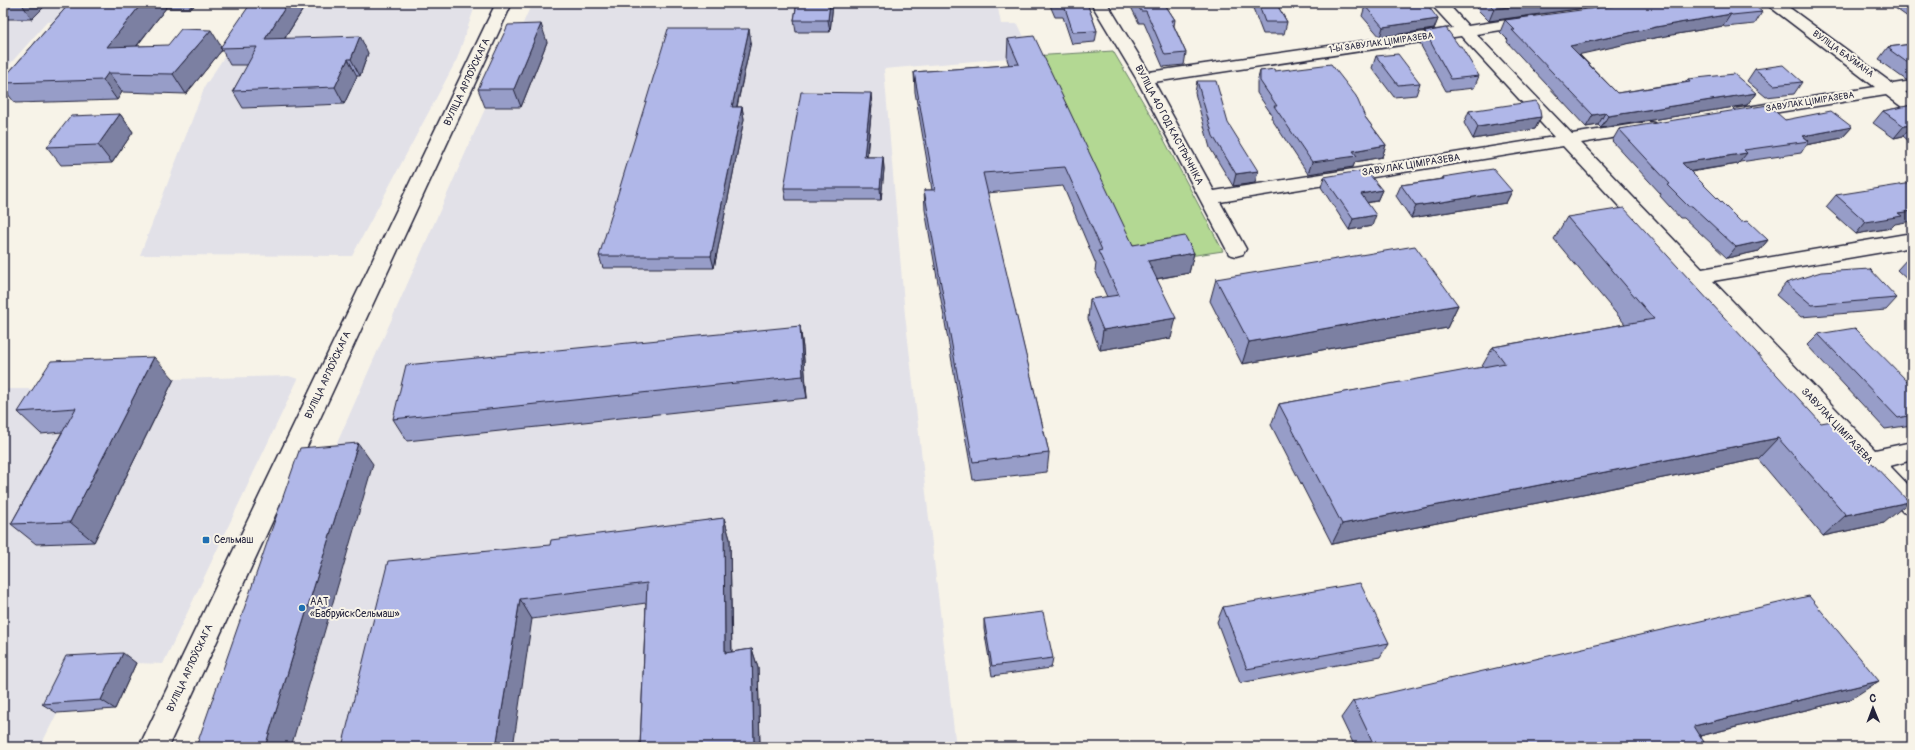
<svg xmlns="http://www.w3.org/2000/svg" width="1915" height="750" font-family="Pangolin,sans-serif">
<rect width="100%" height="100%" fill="#f7f3e8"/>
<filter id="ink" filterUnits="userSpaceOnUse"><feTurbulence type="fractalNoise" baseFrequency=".025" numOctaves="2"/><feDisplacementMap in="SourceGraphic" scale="8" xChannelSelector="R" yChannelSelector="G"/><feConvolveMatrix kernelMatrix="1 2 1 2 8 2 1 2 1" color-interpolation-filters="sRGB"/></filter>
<g filter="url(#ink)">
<!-- built -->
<path fill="#e2e1e8" d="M 3,3 L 78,3 L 62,21 L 47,22 L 3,72 Z
M 244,3 L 476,3 L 457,59 L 352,256 L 140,255 L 205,86 L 259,4 Z
M 532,3 L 997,3 L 1001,24 L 1018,24 L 1033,56 L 884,69 L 905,315 L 956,747 L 204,747 L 366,377 Z
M 289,376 L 298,379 L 163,664 L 136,663 L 115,709 L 57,713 L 40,747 L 3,747 L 3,389 L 64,389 L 174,379 Z"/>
<!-- green -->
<path fill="#b3d893" stroke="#6a7d67" d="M 1113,51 L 1153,119 L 1223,251 L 1135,264 L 1033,56 Z"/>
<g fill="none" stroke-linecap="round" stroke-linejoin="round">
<defs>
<path id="minor" d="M 496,3 L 512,3 L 168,747 L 139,747 Z
M 1091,3 L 1107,3 L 1149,72 L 1453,28 L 1430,3 L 1447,3 L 1468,26 L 1533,16 L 1539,18 L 1541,21 L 1539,24 L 1476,34 L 1572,134 L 1648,122 L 1654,123 L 1657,127 L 1654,131 L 1581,143 L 1702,269 L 1912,233 L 1912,247 L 1713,281 L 1875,450 L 1912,442 L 1912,460 L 1890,466 L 1912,489 L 1912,515 L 1903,512 L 1563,146 L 1220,202 L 1246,249 L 1243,254 L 1236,256 L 1229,254 L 1136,78 ZM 1461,36 L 1554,137 L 1214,191 L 1154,82 Z
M 1765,3 L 1783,3 L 1893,84 L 1912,81 L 1912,91 L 1905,92 L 1912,98 L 1912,111 L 1906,110 L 1886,95 L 1741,118 L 1735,117 L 1732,113 L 1735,109 L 1741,108 L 1875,87 Z"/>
</defs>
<!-- minor casing -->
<use href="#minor" stroke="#22223b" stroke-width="3"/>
<!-- minor -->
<use href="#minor" fill="#f7f3e8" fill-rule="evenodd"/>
</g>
<!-- wall -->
<path fill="#979dc8" stroke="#22223b" d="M 3,3 L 48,3 L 32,19 L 3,19 Z
M 70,3 L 196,3 L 192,8 L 166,8 L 137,46 L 221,47 L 251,4 L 244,5 L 243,3 L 307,3 L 285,38 L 368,53 L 360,76 L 357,76 L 344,104 L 243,108 L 233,91 L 248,65 L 230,65 L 222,50 L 186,94 L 122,92 L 117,100 L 15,103 L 3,88 L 3,79 Z
M 797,3 L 833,3 L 830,32 L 796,32 L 794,20 Z
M 1049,3 L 1087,3 L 1097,31 L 1095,42 L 1072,44 L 1063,17 L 1055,17 Z
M 1129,3 L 1164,3 L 1175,20 L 1174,26 L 1186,53 L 1184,65 L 1163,67 L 1144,23 L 1139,23 Z
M 1251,3 L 1276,3 L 1287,22 L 1284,34 L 1263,34 Z
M 1380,3 L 1420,3 L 1423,7 L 1438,19 L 1434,29 L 1380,37 L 1362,16 L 1365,6 L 1381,4 Z
M 1471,3 L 1621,3 L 1489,21 Z
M 1888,3 L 1912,3 L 1912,20 Z
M 1762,12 L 1755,24 L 1725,27 L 1723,26 L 1649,39 L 1579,54 L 1617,93 L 1686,82 L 1688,79 L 1756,93 L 1747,105 L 1601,128 L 1598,125 L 1586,127 L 1507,42 L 1508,40 L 1500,32 L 1505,20 Z
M 1425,32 L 1479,76 L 1474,88 L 1446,91 L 1420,44 Z
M 1008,39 L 1133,245 L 1194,253 L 1189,273 L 1157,279 L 1171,338 L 1100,350 L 1088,319 L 1090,299 L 1107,297 L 1095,270 L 1096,264 L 1063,186 L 987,193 L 1049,453 L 1047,472 L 973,480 L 925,210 L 924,190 L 932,190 L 915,92 L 914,72 L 1009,65 L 1007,59 Z
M 751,41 L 737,107 L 742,107 L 744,119 L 714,268 L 603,268 L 599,256 Z
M 547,42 L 521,107 L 485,107 L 478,89 Z
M 1912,44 L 1912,80 L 1906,80 L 1881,62 L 1882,61 L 1879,59 L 1888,47 Z
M 1376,56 L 1420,83 L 1416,95 L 1394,97 L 1372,68 Z
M 1755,69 L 1802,82 L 1794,94 L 1766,97 L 1747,81 Z
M 1260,71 L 1275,71 L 1365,117 L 1386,145 L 1382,157 L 1355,162 L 1353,167 L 1308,174 L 1271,118 L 1272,115 L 1257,93 L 1257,82 Z
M 1197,81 L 1255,183 L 1233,186 L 1210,148 L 1195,93 Z
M 872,105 L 867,157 L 883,157 L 884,169 L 881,200 L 786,200 L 784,188 Z
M 1912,105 L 1912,144 L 1903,136 L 1894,138 L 1873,123 L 1883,111 Z
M 1469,111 L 1541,117 L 1535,129 L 1473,139 L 1464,123 Z
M 120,114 L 133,132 L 112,163 L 61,165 L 47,147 Z
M 1785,120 L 1852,127 L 1842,138 L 1806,145 L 1801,153 L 1740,162 L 1738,164 L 1691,172 L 1741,222 L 1768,240 L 1759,251 L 1727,258 L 1684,218 L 1680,218 L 1660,196 L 1661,194 L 1612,141 L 1619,129 Z
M 1324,177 L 1382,190 L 1377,201 L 1367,203 L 1372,226 L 1349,230 L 1321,187 Z
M 1443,177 L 1512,191 L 1506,203 L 1411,218 L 1396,196 L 1401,185 L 1442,179 Z
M 1836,195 L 1895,224 L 1891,228 L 1856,234 L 1826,207 Z
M 1567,217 L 1884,523 L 1823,536 L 1758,459 L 1332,544 L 1271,425 L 1279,404 L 1481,368 L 1493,347 L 1625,324 L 1554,239 Z
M 1912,257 L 1912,284 L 1897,270 L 1908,258 Z
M 1216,279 L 1458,305 L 1447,328 L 1242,364 L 1210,301 Z
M 1786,283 L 1897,298 L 1886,310 L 1801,317 L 1776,295 Z
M 800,326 L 803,348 L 807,398 L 407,441 L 393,419 Z
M 1818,334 L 1912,386 L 1912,425 L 1885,429 L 1807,345 Z
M 174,379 L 94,542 L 36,544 L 11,524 L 62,432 L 41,434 L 18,412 Z
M 724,518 L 730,539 L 732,652 L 752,649 L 758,668 L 760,747 L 640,747 L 646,603 L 532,619 L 342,747 L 550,545 Z
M 1223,607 L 1389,643 L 1380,657 L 1240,683 L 1217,622 Z
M 984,619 L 1053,658 L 1051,668 L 992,676 L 984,629 Z
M 136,663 L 115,709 L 57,713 L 42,704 Z
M 1851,699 L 1700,736 L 1707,747 L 1355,747 L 1341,718 L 1353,701 Z"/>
<!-- shaded-wall -->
<path fill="#7b80a2" stroke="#22223b" d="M 21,3 L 48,3 L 32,19 Z
M 142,3 L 162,3 L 166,8 L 121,66 L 107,47 Z
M 189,3 L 196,3 L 192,8 Z
M 288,3 L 307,3 L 274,55 L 265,39 Z
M 830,3 L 833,3 L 830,32 L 828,20 Z
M 1538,3 L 1621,3 L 1489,21 L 1494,9 Z
M 1731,14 L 1723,26 L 1649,39 L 1564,58 L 1570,46 L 1656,27 Z
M 1438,19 L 1434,29 L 1380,37 L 1383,27 Z
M 541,24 L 547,42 L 521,107 L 514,89 Z
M 749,29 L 751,41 L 734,119 L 732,107 Z
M 211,30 L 222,48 L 220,48 L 222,50 L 186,94 L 173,74 Z
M 360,36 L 368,53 L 360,76 L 351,59 Z
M 348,59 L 357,76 L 344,104 L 335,87 Z
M 108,73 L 122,92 L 117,100 L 103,80 Z
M 871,93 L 872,105 L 865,169 L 864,157 Z
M 1756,93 L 1747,105 L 1601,128 L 1608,116 Z
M 742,107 L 744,119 L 714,268 L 711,256 Z
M 1605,113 L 1598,125 L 1586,127 L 1593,115 Z
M 120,114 L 133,132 L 112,163 L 98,145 Z
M 1541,117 L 1535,129 L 1473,139 L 1478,127 Z
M 1912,125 L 1903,136 L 1894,138 L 1904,126 Z
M 1852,127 L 1842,138 L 1806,145 L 1809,141 L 1803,136 Z
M 1386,145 L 1382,157 L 1355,162 L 1353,167 L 1308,174 L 1312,162 L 1353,151 Z
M 1747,153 L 1738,164 L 1674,174 L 1682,163 Z
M 883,157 L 884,169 L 881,200 L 880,188 Z
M 1258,171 L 1255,183 L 1233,186 L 1236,174 Z
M 1382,190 L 1377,201 L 1357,204 L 1361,194 Z
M 1512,191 L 1506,203 L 1411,218 L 1416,206 Z
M 1912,211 L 1912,221 L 1895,224 L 1891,228 L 1856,234 L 1866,222 L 1898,213 Z
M 1376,215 L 1372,226 L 1349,230 L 1353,219 Z
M 1768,240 L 1759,251 L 1727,258 L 1736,247 Z
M 1194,253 L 1189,273 L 1144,281 L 1148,261 Z
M 1458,305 L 1447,328 L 1242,364 L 1249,342 Z
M 1176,318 L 1171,338 L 1100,350 L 1103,330 Z
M 800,326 L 803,348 L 807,398 L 803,376 Z
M 154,357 L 174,379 L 94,542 L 70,522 Z
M 1778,438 L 1758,459 L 1332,544 L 1342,524 Z
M 358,443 L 373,464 L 291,747 L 265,747 Z
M 1909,502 L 1884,523 L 1823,536 L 1846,515 Z
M 724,518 L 730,539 L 732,671 L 725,653 Z
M 520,599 L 532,619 L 513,747 L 496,747 Z
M 752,649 L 758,668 L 760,747 L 754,747 Z
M 123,653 L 136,663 L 115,709 L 101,700 Z
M 1879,681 L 1851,699 L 1671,743 L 1694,726 Z"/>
<!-- building -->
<path fill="#b0b7e8" stroke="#22223b" d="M 70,3 L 142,3 L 107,47 L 168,45 L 181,29 L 211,30 L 173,74 L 108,73 L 103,80 L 3,83 L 3,79 Z
M 251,3 L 288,3 L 265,39 L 360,36 L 351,59 L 348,59 L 335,87 L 233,91 L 257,47 L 220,48 Z
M 797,3 L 830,3 L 828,20 L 794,20 Z
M 1055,3 L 1087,3 L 1097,31 L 1073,32 L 1064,5 L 1056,6 Z
M 1136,3 L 1164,3 L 1175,20 L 1171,20 L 1186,53 L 1165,55 L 1146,11 L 1141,11 Z
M 1258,3 L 1276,3 L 1287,22 L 1265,22 Z
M 1389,3 L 1420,3 L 1423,7 L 1429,7 L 1438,19 L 1383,27 L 1365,6 Z
M 1488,3 L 1538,3 L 1494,9 Z
M 1634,3 L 1752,3 L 1762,12 L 1732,15 L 1731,14 L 1656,27 L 1570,46 L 1617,93 L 1690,82 L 1688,79 L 1734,74 L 1756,93 L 1608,116 L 1605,113 L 1593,115 L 1512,30 L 1515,30 L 1505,20 Z
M 541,24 L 514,89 L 478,89 L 508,25 Z
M 1446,28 L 1459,46 L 1461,46 L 1479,76 L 1451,79 L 1425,32 Z
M 668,29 L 749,29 L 732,107 L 742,107 L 711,256 L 599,256 Z
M 1034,36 L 1133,245 L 1185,236 L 1194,253 L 1148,261 L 1176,318 L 1103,330 L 1090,299 L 1119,295 L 1098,251 L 1102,250 L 1065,167 L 983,173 L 1049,453 L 973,462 L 924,190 L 935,190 L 914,72 L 1019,64 L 1008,39 Z
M 1912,44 L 1912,66 L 1890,50 L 1892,50 L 1888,47 Z
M 1398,54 L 1420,83 L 1398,85 L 1376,56 Z
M 1331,64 L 1356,96 L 1365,117 L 1386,145 L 1353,151 L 1357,156 L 1312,162 L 1274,106 L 1277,106 L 1260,81 L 1260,71 L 1274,69 L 1275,71 Z
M 1783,65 L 1802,82 L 1774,85 L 1755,69 Z
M 1197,81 L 1216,81 L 1228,123 L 1258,171 L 1236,174 L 1213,136 Z
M 801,92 L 871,93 L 864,157 L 883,157 L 880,188 L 784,188 Z
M 1536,101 L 1539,105 L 1541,117 L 1478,127 L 1469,111 Z
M 1768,105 L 1785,120 L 1831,111 L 1852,127 L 1803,136 L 1809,141 L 1744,150 L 1747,153 L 1682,163 L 1741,222 L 1748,221 L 1768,240 L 1736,247 L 1692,206 L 1688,206 L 1667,185 L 1670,184 L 1619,129 Z
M 1912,105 L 1912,125 L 1904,126 L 1883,111 Z
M 120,114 L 98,145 L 47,147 L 71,116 Z
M 1493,169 L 1512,191 L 1416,206 L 1401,185 L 1444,179 L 1443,177 Z
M 1366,170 L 1382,190 L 1361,194 L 1376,215 L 1353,219 L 1324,177 Z
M 1912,183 L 1912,211 L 1898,213 L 1902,216 L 1866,222 L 1836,195 Z
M 1624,208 L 1821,423 L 1832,421 L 1909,502 L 1846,515 L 1778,438 L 1342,524 L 1279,404 L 1505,363 L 1493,347 L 1654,319 L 1567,217 Z
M 1415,246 L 1458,305 L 1249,342 L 1216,279 Z
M 1912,257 L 1912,261 L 1908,258 Z
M 1870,269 L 1897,298 L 1812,305 L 1786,283 L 1821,272 Z
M 800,326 L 803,376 L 393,419 L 406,365 Z
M 1855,328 L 1912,386 L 1912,415 L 1898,418 L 1818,334 Z
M 154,357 L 70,522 L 11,524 L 76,408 L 18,412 L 51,361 Z
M 358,443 L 265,747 L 196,747 L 300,448 Z
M 724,518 L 725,653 L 752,649 L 754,747 L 640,747 L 647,583 L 520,599 L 496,747 L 342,747 L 388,561 L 550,545 L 551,540 Z
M 1360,583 L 1389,643 L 1247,669 L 1223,607 Z
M 1809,596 L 1879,681 L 1694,726 L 1707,747 L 1375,747 L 1353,701 Z
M 1043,612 L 1053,658 L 992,666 L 984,619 Z
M 123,653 L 101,700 L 42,704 L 66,656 Z"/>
</g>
<!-- markers -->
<g fill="#1f6fb2" stroke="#f7f3e8" stroke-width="1.5">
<rect x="202" y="536" width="8" height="8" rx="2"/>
<circle cx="302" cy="608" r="4"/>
</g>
<g text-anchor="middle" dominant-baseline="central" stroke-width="4" stroke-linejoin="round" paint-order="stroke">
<!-- far-street labels -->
<g font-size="9" fill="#22223b" stroke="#f7f3e8">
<text transform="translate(1381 43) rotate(-8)">1-Ы ЗАВУЛАК ЦІМІРАЗЕВА</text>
<text transform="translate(1843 54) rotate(36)">ВУЛІЦА БАЎМАНА</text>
<text transform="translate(1810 102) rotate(-9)">ЗАВУЛАК ЦІМІРАЗЕВА</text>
</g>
<!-- street labels -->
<g font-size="10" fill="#22223b" stroke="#f7f3e8">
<text transform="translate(467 82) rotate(-65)">ВУЛІЦА АРЛОЎСКАГА</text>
<text transform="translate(1169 125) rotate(62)">ВУЛІЦА 40 ГОД КАСТРЫЧНІКА</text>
<text transform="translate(1411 165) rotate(-9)">ЗАВУЛАК ЦІМІРАЗЕВА</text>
<text transform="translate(328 375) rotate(-65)">ВУЛІЦА АРЛОЎСКАГА</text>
<text transform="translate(1837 426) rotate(47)">ЗАВУЛАК ЦІМІРАЗЕВА</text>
<text transform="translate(190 668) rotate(-65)">ВУЛІЦА АРЛОЎСКАГА</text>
</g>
<!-- poi labels -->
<g font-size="10" fill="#22223b" stroke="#f7f3e8" text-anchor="start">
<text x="214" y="540">Сельмаш</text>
<text x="310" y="602">ААТ<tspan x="310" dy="12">«БабруйскСельмаш»</tspan></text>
</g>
</g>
<!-- margin -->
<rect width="1915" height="750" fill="none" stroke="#f7f3e8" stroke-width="16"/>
<rect x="8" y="8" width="1899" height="734" fill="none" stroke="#22223b" stroke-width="1.5" filter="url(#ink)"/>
<!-- north arrow -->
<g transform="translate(1873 708) rotate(359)" stroke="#f7f3e8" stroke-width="3" paint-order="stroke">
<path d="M0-3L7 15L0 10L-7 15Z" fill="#22223b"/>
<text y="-6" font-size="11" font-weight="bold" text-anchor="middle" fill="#22223b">С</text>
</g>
</svg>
